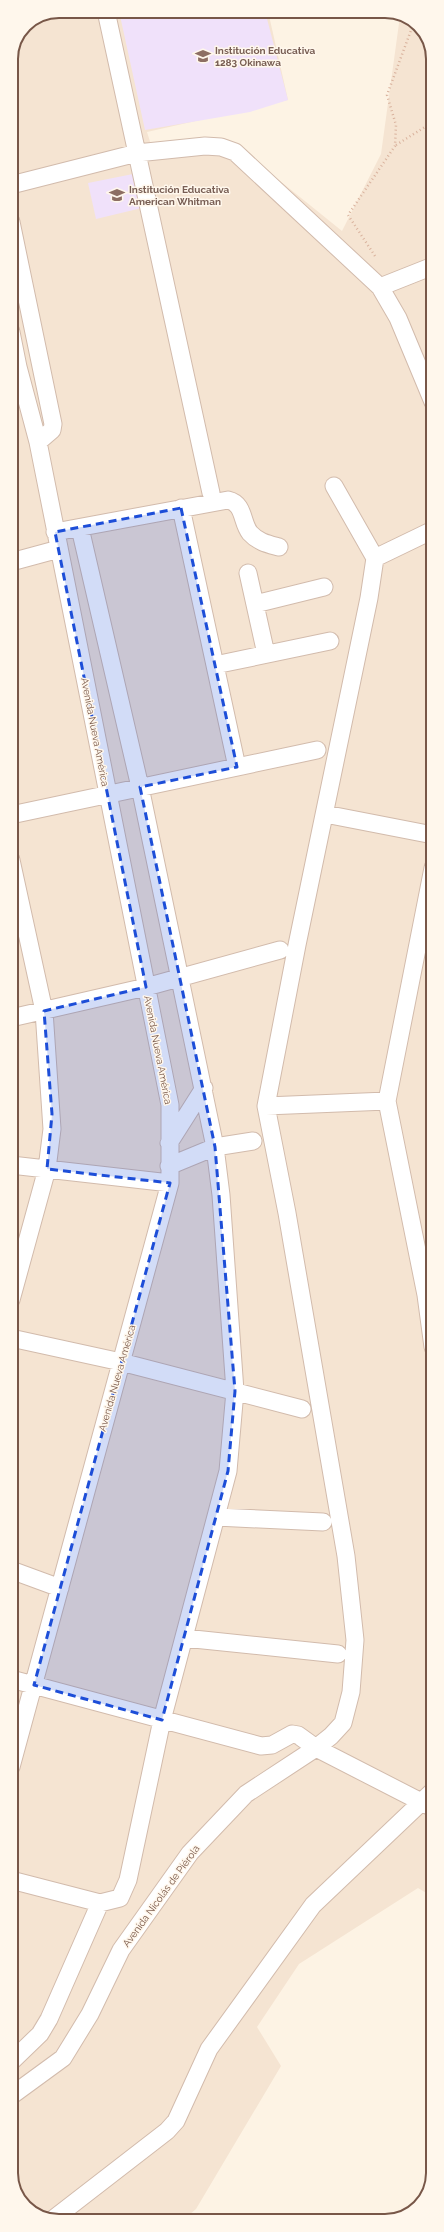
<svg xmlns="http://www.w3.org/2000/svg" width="444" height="2232" font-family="Raleway,sans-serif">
<rect width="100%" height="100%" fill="#fdf3e4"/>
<!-- residential -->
<path fill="#f5e4d2" d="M 59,11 L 268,11 L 288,100 L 147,132 L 153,151 L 238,147 L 342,231 L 381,154 L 400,16 L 419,25 L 433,52 L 433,1080 L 426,1091 L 433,1098 L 433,1897 L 418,1888 L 299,1964 L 257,2027 L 281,2066 L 196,2209 L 182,2221 L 53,2221 L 25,2207 L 11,2180 L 11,59 L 25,25 Z"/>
<!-- education -->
<path fill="#f0e1fa" d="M 119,11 L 265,11 L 288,100 L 250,112 L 145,130 Z
M 133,174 L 146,207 L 96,219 L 88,183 Z"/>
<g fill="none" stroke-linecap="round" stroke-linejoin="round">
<defs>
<path id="minor" d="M 106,11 L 211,493
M 11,185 L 137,153 L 205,146 L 221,147 L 235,152 L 380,287 L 398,318 L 433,402
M 11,222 L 53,424 L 52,430 L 38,442
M 380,287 L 433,266
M 11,332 L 18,367 L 38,442 L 170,1105 L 170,1183 L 11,1767
M 181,508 L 237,767
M 55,532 L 228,500 C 245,504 241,522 250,533 C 258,542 268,544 279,547
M 375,558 L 433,530
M 11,562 L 59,549
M 248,573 L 266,654
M 255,604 L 324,587
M 215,665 L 330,641
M 325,814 L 433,835
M 11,815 L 317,750
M 11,860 L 44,1011 L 52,1129 L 47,1169 L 11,1300
M 433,868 L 387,1101 L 426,1295 L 433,1347
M 11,1018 L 146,987 L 280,950
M 266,1106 L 387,1101
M 169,1143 L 204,1088
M 11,1165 L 170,1183
M 169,1166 L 215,1147 L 253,1141
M 11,1338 L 121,1362 L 302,1409
M 216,1517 L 323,1522
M 11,1570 L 60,1588
M 184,1638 L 338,1654
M 11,1679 L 261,1746 L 272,1745 L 292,1734 L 298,1735 L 316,1748 L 431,1807
M 11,1880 L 100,1903 L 120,1898 L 128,1880 L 162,1720 L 228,1471 L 235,1391 L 221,1195 L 215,1147 L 140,787 L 80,528
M 11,2062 L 40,2034 L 49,2019 L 100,1903
M 11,2096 L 63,2058 L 90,2014 L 121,1950 L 190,1853 L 246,1794 L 316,1748 L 331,1736 L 343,1723 L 351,1692 L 355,1640 L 346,1556 L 287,1213 L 266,1106 L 297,945 L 369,598 L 375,558 L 334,486
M 52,2220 L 167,2131 L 176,2121 L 209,2049 L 313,1905 L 433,1791"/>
</defs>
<!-- minor casing -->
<use href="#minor" stroke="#d2bbac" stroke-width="19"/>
<!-- path -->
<path stroke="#d9b29d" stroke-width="2.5" stroke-dasharray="1 3" stroke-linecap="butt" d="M 396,145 L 433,122
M 375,256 L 348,215 L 395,146 L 396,125 L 387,95 L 413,25"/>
<!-- minor -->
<use href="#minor" stroke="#fff" stroke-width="17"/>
</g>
<!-- marked area -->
<path fill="#1d4ed8" fill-opacity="0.2" stroke="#1d4ed8" stroke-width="3" stroke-dasharray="8 5" stroke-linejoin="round" d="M 181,508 L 237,767 L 140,787 L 215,1147 L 235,1391 L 228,1471 L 162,1720 L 34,1685 L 170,1183 L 47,1169 L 52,1114 L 44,1011 L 146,987 L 55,532 Z"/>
<!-- icons -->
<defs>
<symbol id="school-bare" viewBox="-9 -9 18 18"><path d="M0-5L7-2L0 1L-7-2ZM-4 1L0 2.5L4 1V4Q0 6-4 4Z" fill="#8d6e63" stroke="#fff7ec" stroke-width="2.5" paint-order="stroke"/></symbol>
</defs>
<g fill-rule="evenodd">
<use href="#school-bare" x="192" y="45" width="22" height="22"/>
<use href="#school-bare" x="106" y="184" width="22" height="22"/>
</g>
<g text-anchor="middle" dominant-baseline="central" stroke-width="3" stroke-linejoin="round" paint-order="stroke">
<!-- education labels -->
<g font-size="10" font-weight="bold" fill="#785e54" stroke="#fff7ec" text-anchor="start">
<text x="215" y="50">Institución Educativa<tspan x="215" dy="12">1283 Okinawa</tspan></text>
<text x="129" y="189">Institución Educativa<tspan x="129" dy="12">American Whitman</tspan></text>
</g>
<!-- street labels -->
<g font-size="10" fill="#785748" stroke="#fff7ec">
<text transform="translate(95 732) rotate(79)">Avenida Nueva América</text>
<text transform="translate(158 1050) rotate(79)">Avenida Nueva América</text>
<text transform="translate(117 1378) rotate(-74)">Avenida Nueva América</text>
<text transform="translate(161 1896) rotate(-54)">Avenida Nicolás de Piérola</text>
</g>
</g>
<!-- crop -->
<path d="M0 0H444V2232H0ZM59 18H385A41 41 0 0 1 426 59V2173A41 41 0 0 1 385 2214H59A41 41 0 0 1 18 2173V59A41 41 0 0 1 59 18Z" fill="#fff7ec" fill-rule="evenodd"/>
<path fill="none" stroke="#785748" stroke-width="2" d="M59 18H385A41 41 0 0 1 426 59V2173A41 41 0 0 1 385 2214H59A41 41 0 0 1 18 2173V59A41 41 0 0 1 59 18Z"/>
</svg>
